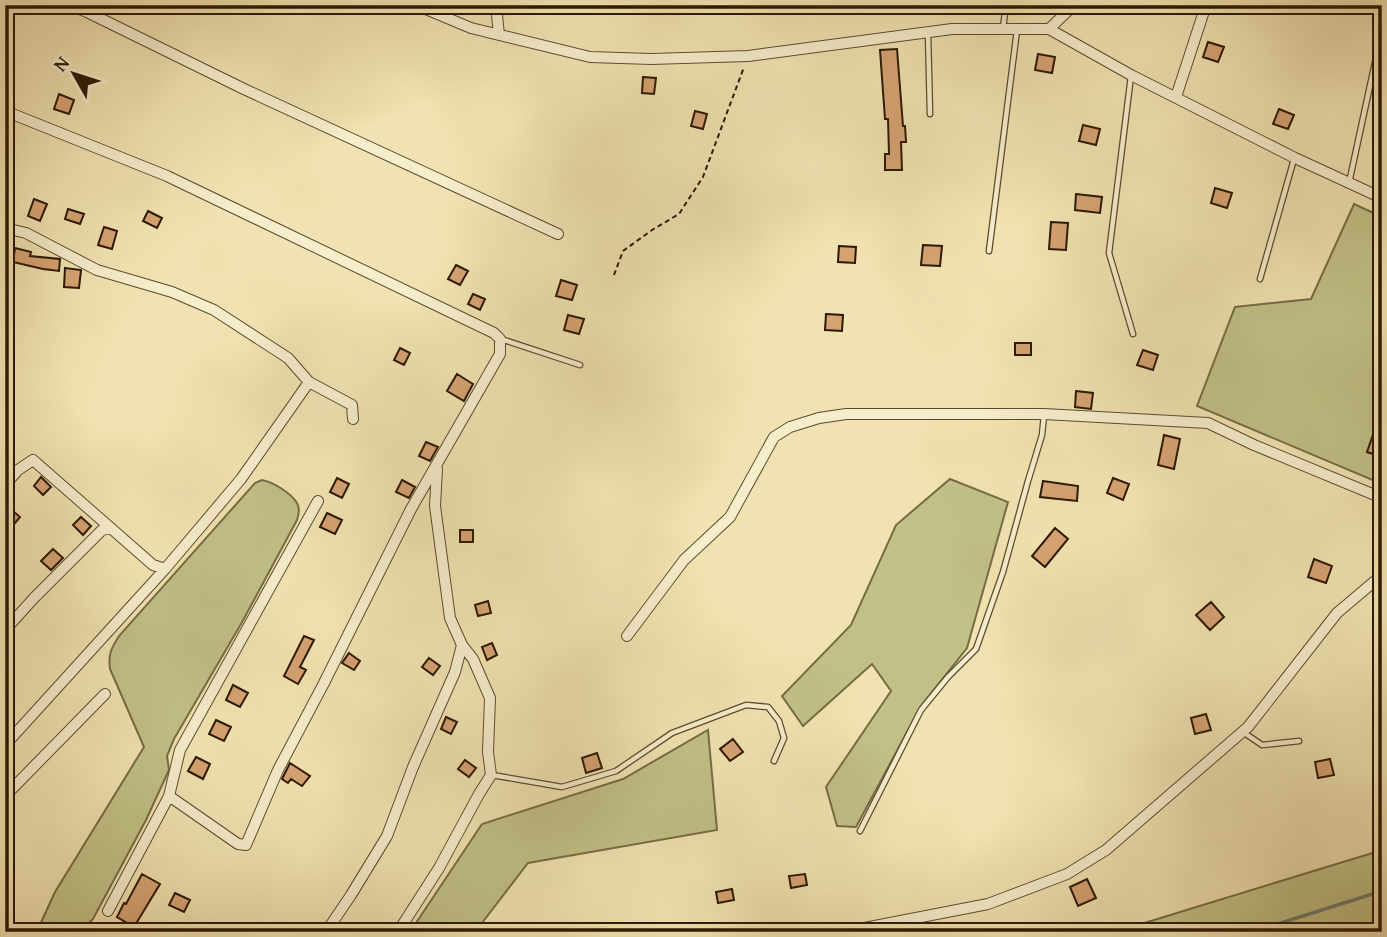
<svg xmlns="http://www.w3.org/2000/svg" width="1387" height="937" font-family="'Gentium Book Plus',serif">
<rect width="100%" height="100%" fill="#f1e3b1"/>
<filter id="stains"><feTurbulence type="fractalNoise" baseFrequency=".00286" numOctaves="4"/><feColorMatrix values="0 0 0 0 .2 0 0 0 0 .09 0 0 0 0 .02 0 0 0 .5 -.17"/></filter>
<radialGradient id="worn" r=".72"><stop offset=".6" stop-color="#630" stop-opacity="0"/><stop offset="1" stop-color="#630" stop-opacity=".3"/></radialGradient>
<!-- green -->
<path fill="#c1c187" stroke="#766c44" stroke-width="2" d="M 1354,204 L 1382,217 L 1382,484 L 1197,406 L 1235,307 L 1311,299 Z
M 950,479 L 1008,502 L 967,648 L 921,706 L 856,827 L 837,826 L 826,787 L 891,691 L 872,664 L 803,726 L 782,696 L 851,625 L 896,525 Z
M 262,480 C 273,482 291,493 297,503 C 300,508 299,514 297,520 L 241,624 L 174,739 L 167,756 L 169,770 L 146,820 L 93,919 L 80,932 L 42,932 L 38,929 L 55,892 L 144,747 L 110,669 C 108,654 111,649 119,636 L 255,483 Z
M 708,730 L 717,830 L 528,863 L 475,932 L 410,932 L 482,824 L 623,779 Z
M 1382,850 L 1382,932 L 1115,932 Z"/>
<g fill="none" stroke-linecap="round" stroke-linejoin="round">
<!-- stream -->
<path stroke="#6f7b6c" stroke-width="3.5" d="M 1252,932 L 1382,891"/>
</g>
<!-- building -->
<path fill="#d6a373" stroke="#2b1802" stroke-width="2" d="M 1208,42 L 1224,47 L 1218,62 L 1203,57 Z
M 897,49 L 903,126 L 905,126 L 906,142 L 901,142 L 902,170 L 885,170 L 885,154 L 889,154 L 888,119 L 885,119 L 880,50 Z
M 1038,54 L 1055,57 L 1052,73 L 1035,70 Z
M 643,77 L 656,78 L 654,94 L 642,93 Z
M 59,94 L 74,100 L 69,114 L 54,109 Z
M 1279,109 L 1294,115 L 1288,129 L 1273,124 Z
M 695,111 L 707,114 L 703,129 L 691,126 Z
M 1083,125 L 1100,129 L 1096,145 L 1079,141 Z
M 1215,188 L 1232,193 L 1227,208 L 1211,203 Z
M 1076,194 L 1102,197 L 1100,213 L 1075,210 Z
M 34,199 L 47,204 L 40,221 L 28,216 Z
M 68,209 L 84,214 L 80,224 L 65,219 Z
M 148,211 L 162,218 L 157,228 L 143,221 Z
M 1051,222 L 1068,223 L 1066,250 L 1049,249 Z
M 104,227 L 117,231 L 112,249 L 98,245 Z
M 923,245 L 942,246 L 940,266 L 921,265 Z
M 839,246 L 856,247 L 855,263 L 838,262 Z
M 15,248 L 31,252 L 30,256 L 60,259 L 59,271 L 43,269 L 13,262 Z
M 456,265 L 468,271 L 460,285 L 448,279 Z
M 65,268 L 81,270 L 79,288 L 64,287 Z
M 561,280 L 577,285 L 572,300 L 556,296 Z
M 473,294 L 485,299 L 480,310 L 468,304 Z
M 826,314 L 843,315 L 842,331 L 825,330 Z
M 568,315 L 584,319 L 579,334 L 564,330 Z
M 1015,343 L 1031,343 L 1031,355 L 1015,355 Z
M 400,348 L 410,353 L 404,365 L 394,360 Z
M 1143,350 L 1158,355 L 1153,370 L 1137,365 Z
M 457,374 L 473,384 L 464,401 L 447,391 Z
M 1076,391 L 1093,393 L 1091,409 L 1075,407 Z
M 1380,414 L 1382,414 L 1382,457 L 1367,452 Z
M 1164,435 L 1180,439 L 1174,469 L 1158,465 Z
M 426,442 L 438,447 L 430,461 L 419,456 Z
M 41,477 L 51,487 L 43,495 L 34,486 Z
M 337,478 L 349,484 L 342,498 L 330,492 Z
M 1113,478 L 1129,484 L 1123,500 L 1107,493 Z
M 402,480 L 415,487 L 409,498 L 396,492 Z
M 1043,481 L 1078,486 L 1077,501 L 1040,497 Z
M 5,504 L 20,517 L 5,535 Z
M 327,513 L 342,520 L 335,534 L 320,527 Z
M 81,517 L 91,526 L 83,535 L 73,525 Z
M 1055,528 L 1068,539 L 1045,567 L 1032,556 Z
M 460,530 L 473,530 L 473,542 L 460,542 Z
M 53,549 L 63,558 L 51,570 L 41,561 Z
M 1314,559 L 1332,566 L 1326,583 L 1308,577 Z
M 488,601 L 491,613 L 478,616 L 475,605 Z
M 1211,602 L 1224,617 L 1210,630 L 1196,615 Z
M 304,636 L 314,640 L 300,667 L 306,670 L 298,684 L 284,676 Z
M 492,643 L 497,655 L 487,660 L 482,647 Z
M 349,653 L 360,661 L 354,670 L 342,663 Z
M 429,658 L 440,666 L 433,675 L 422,667 Z
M 233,685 L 248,693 L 240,707 L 226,700 Z
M 1206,714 L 1211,730 L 1195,734 L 1191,718 Z
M 446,717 L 457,722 L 451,734 L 441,729 Z
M 216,720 L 231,727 L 224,741 L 209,734 Z
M 733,739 L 743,752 L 730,761 L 720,749 Z
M 597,753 L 602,768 L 586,773 L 582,758 Z
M 196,757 L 210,764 L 203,779 L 188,771 Z
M 1330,759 L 1334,775 L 1318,778 L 1315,762 Z
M 465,760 L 476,768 L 469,777 L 458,769 Z
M 290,763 L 310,776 L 302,786 L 291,779 L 288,783 L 282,779 Z
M 142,874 L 160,884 L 134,927 L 117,917 L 124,903 L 126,904 Z
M 805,874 L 807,885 L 791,888 L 789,876 Z
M 1087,879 L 1096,898 L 1078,906 L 1070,887 Z
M 732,889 L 734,900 L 718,903 L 716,892 Z
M 175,893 L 190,900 L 184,912 L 169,905 Z"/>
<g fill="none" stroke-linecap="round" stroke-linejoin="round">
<defs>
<path id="lane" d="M 1003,28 L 1006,5
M 928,33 L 930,114
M 1131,76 L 1109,253 L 1133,334
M 1349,183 L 1382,30
M 989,251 L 1017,30
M 1260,279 L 1294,159
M 501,339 L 580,365
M 1243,732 L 1262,745 L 1299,741
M 492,775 L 562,787 L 616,771 L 672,733 L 746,705 L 768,707 L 779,721 L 784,738 L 774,761
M 860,831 L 921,710 L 948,677 L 976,649 L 1003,572 L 1028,481 L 1042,435 L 1044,415"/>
<path id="street" d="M 69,5 L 87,12 L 244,89 L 558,234
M 416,5 L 471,28 L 590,57 L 651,59 L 748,56 L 952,29 L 1049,29 L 1131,75 L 1295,158 L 1382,198
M 496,5 L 499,35
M 1049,29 L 1074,5
M 1176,97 L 1206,5
M 5,111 L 167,176 L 494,333 L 500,339 L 500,354 L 411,509 L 324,683 L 278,770 L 246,845 L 238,844 L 169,796
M 5,228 L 26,233 L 97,270 L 172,292 L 214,310 L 288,358 L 309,382 L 352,405 L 353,419
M 5,485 L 18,470 L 33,460 L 153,565 L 165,569
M 5,630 L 34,598 L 102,530 L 111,528
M 627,636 L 684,560 L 730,517 L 774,437 L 790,427 L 819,418 L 846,414 L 1044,414 L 1208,423 L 1254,445 L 1382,498
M 5,745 L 165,569 L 241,479 L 309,382
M 5,796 L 105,694
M 108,911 L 169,796 L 180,750 L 318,501
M 326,932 L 351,895 L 387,836 L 413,767 L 455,672 L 462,645
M 398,932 L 439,868 L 479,794 L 491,775 L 488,752 L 490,698 L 473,659 L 462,645 L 450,618 L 435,506 L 437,469
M 844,932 L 988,904 L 1067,874 L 1106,850 L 1248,727 L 1337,613 L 1382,575"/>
</defs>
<!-- lane casing -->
<use href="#lane" stroke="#5c4b2e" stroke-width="7"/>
<!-- street casing -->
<use href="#street" stroke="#5c4b2e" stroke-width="12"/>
<!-- path -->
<path stroke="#2b1802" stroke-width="2" stroke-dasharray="5 3.5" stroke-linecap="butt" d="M 614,275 L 623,251 L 652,230 L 679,214 L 703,177 L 744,67"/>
<!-- lane -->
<use href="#lane" stroke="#f6edcc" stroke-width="4.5"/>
<!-- street -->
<use href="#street" stroke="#f6edcc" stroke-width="10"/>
</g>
<!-- margin -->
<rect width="1387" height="937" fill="none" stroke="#f1e3b1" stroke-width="28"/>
<rect x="7" y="7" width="1373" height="923" fill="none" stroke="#2b1802" stroke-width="3.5"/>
<rect x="14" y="14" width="1359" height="909" fill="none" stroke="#2b1802" stroke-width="2"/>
<!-- north arrow -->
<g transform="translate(74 74) rotate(309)" stroke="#f6edcc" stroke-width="5" paint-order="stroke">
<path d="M0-5L12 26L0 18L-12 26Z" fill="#2b1802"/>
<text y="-10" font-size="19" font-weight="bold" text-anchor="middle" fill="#2b1802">N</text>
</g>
<rect width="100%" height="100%" filter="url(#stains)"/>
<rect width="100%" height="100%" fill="url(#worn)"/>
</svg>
